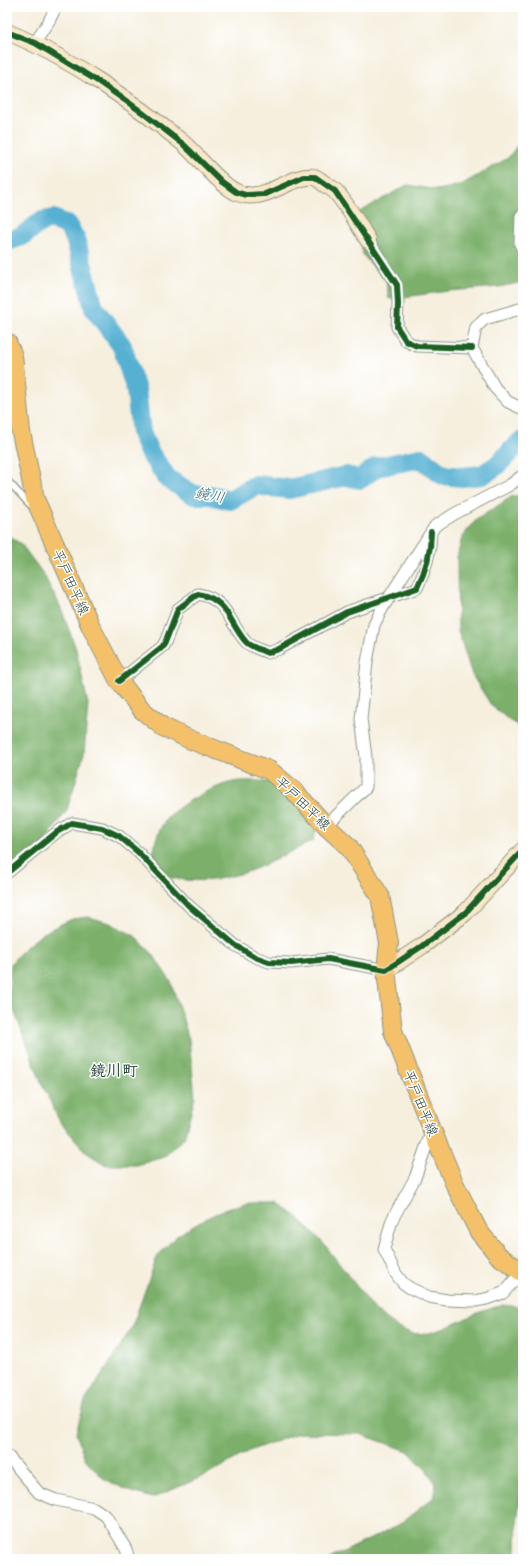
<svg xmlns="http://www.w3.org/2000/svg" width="530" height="1566" font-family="'Shantell Sans','Klee One',sans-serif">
<rect width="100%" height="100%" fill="#fff"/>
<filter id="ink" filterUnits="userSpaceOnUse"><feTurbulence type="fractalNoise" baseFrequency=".025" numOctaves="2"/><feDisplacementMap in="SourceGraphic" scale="8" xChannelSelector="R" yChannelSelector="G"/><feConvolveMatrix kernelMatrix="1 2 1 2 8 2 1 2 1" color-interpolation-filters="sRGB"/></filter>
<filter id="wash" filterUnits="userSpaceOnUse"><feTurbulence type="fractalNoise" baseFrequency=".012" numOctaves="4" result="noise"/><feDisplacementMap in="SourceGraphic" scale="16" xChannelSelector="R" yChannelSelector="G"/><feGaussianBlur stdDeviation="0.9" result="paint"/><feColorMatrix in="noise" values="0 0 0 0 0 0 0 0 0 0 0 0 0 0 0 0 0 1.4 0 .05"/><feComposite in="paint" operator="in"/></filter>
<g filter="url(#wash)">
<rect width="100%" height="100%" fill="#f6efde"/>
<!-- forest -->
<path fill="#7bb06b" stroke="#4d7650" d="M 523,138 L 523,282 L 499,287 L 448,291 L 389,299 L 386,281 L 363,255 L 356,214 L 407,185 L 438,190 L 461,185 L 508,158 Z
M 523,494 L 523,728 L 510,721 L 491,705 L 472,675 L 458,630 L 457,558 L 462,537 L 476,520 L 511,497 Z
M 7,535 L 21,544 L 44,575 L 61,608 L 76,649 L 88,704 L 84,754 L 67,810 L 29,864 L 7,885 Z
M 263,781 L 288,785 L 320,818 L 313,841 C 292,851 269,864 247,872 C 236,875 223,878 212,880 C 200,881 174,881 164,875 C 146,864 155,835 165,821 C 176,805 214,786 233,782 C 242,780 253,781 263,781 Z
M 88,917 L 110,923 L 135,936 L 152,953 L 171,982 L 189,1039 L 195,1097 L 184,1138 L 164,1157 L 137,1165 L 106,1165 L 87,1153 L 60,1122 L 41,1082 L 9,997 L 11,963 L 26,947 L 42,934 L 53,928 L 72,919 Z
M 245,1203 L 278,1203 L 300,1219 L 324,1244 L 375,1310 L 396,1327 L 414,1334 L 429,1333 L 445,1328 L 480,1312 L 502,1305 L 523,1307 L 523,1476 L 517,1522 L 516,1550 L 513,1559 L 329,1559 L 397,1526 L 433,1498 L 436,1484 L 427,1471 L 408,1451 L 360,1434 L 298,1433 L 249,1451 L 209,1474 L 153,1498 L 131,1492 L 104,1479 L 85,1459 L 76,1433 L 85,1401 L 109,1364 L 132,1327 L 157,1257 L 175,1237 L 197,1223 L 221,1211 Z"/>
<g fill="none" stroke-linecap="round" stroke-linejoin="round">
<!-- river -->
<path stroke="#54b0d2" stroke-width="20" d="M 7,241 L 22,236 L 42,221 L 53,219 L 67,225 L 75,238 L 94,308 L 122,346 L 136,390 L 141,433 L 149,452 L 168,479 L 194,495 L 210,495 L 230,500 L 256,485 L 289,489 L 346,476 L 360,479 L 377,467 L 421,458 L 443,475 L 462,477 L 482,475 L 496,466 L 520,442 L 523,441"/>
</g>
</g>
<g filter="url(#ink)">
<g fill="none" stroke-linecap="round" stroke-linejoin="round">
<defs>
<path id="lane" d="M 7,480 L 31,506"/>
<path id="street" d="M 35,43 L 49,21 L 56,7
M 523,215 L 521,216 L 520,244 L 523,250
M 368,240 L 397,285 L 398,304 L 397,327 L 406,341 L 417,346 L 472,348
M 523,308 L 485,319 L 476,327 L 472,348 L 495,388 L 508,402 L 523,409
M 395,588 L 435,526 L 456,513 L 510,485 L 523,475
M 119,681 L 163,646 L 166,640 L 178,609 L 198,594 C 228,599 229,623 246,642 C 250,647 262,650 268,653 L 279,649 L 347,612 L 417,588 C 426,570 431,552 431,532
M 326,826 L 366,787 L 366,757 L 361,719 L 367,662 L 374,625 L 382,609
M 7,873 L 57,832 L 72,823 L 102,828 L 119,836 L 138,852 L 189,906 L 235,945 L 255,957 L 269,962 L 291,963 L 328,959 L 386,970
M 432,1130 L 415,1178 L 392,1220 L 384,1249 L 396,1274 L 403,1283 L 410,1288 L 429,1297 L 447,1300 L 475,1301 L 486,1299 L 503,1293 L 521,1273
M 7,1455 L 39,1493 L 56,1500 L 94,1508 L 106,1516 L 126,1549 L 129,1559"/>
<path id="secondary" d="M 7,32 C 67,56 133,102 183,143 C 198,156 219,184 236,192 C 264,206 291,173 314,177 C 318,178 323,183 326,185 C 330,187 333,189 336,192 C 348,206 358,224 368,240
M 386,970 L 422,946 L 465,913 L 523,850"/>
<path id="primary" d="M 7,342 L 13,356 L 21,432 L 35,499 L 91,627 L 119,681 L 142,710 L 163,727 L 191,740 L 269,770 L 294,791 L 326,826 L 349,847 L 380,896 L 389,943 L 386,970 L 393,1031 L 432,1130 L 455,1185 L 479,1232 L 499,1256 L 523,1273"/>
</defs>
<!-- lane casing -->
<use href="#lane" stroke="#8a9689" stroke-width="8"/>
<!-- street casing -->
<use href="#street" stroke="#8a9689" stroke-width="13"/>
<!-- secondary casing -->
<use href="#secondary" stroke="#8a9689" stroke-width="18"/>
<!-- primary casing -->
<use href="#primary" stroke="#8a9689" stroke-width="20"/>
<!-- lane -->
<use href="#lane" stroke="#fff" stroke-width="5.5"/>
<!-- street -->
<use href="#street" stroke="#fff" stroke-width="11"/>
<!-- secondary -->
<use href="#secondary" stroke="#fbe6c3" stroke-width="16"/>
<!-- primary -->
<use href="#primary" stroke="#f4c16a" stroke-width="18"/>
<defs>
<path id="street-bridge" d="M 382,609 L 395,588"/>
</defs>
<!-- street-bridge casing -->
<use href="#street-bridge" stroke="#8a9689" stroke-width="13" stroke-linecap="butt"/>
<!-- street-bridge -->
<use href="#street-bridge" stroke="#fff" stroke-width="11"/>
<defs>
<path id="cycleway" d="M 7,32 L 35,43 L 99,82 L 139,110 L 183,144 L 222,182 L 236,192 L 246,195 L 265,194 L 304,177 L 315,177 L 335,191 L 397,285 L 398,304 L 397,327 L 406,341 L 417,346 L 472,348
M 119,681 L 163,646 L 166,640 L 178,609 L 198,594 C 228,599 229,623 246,642 C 250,647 262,650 268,653 L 279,649 L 347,612 L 417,588 C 426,570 431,552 431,532
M 7,873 L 57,832 L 72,823 L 102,828 L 119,836 L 138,852 L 189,906 L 235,945 L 255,957 L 269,962 L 291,963 L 328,959 L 386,970 L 422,946 L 465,913 L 523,850"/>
</defs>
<!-- cycleway casing -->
<use href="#cycleway" stroke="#fff" stroke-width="8"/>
<!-- cycleway -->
<use href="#cycleway" stroke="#1b5e20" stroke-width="6"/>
</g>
</g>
<g text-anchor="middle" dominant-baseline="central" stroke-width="3" stroke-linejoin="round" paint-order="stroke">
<!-- street labels -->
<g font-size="14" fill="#1f3d34" stroke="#fff">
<text transform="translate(71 582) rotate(66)">平戸田平線</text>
<text transform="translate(303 803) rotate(44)">平戸田平線</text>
<text transform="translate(421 1103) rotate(68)">平戸田平線</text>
</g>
<!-- water labels -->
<g font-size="15" font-style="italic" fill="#32656b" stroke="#fff">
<text transform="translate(210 495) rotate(11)">鏡川</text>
</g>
<!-- quarter labels -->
<g font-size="16" font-weight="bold" fill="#1f3d34" stroke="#fff">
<text x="114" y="1070">鏡川町</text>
</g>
</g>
<!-- margin -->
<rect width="530" height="1566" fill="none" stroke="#fff" stroke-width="24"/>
</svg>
